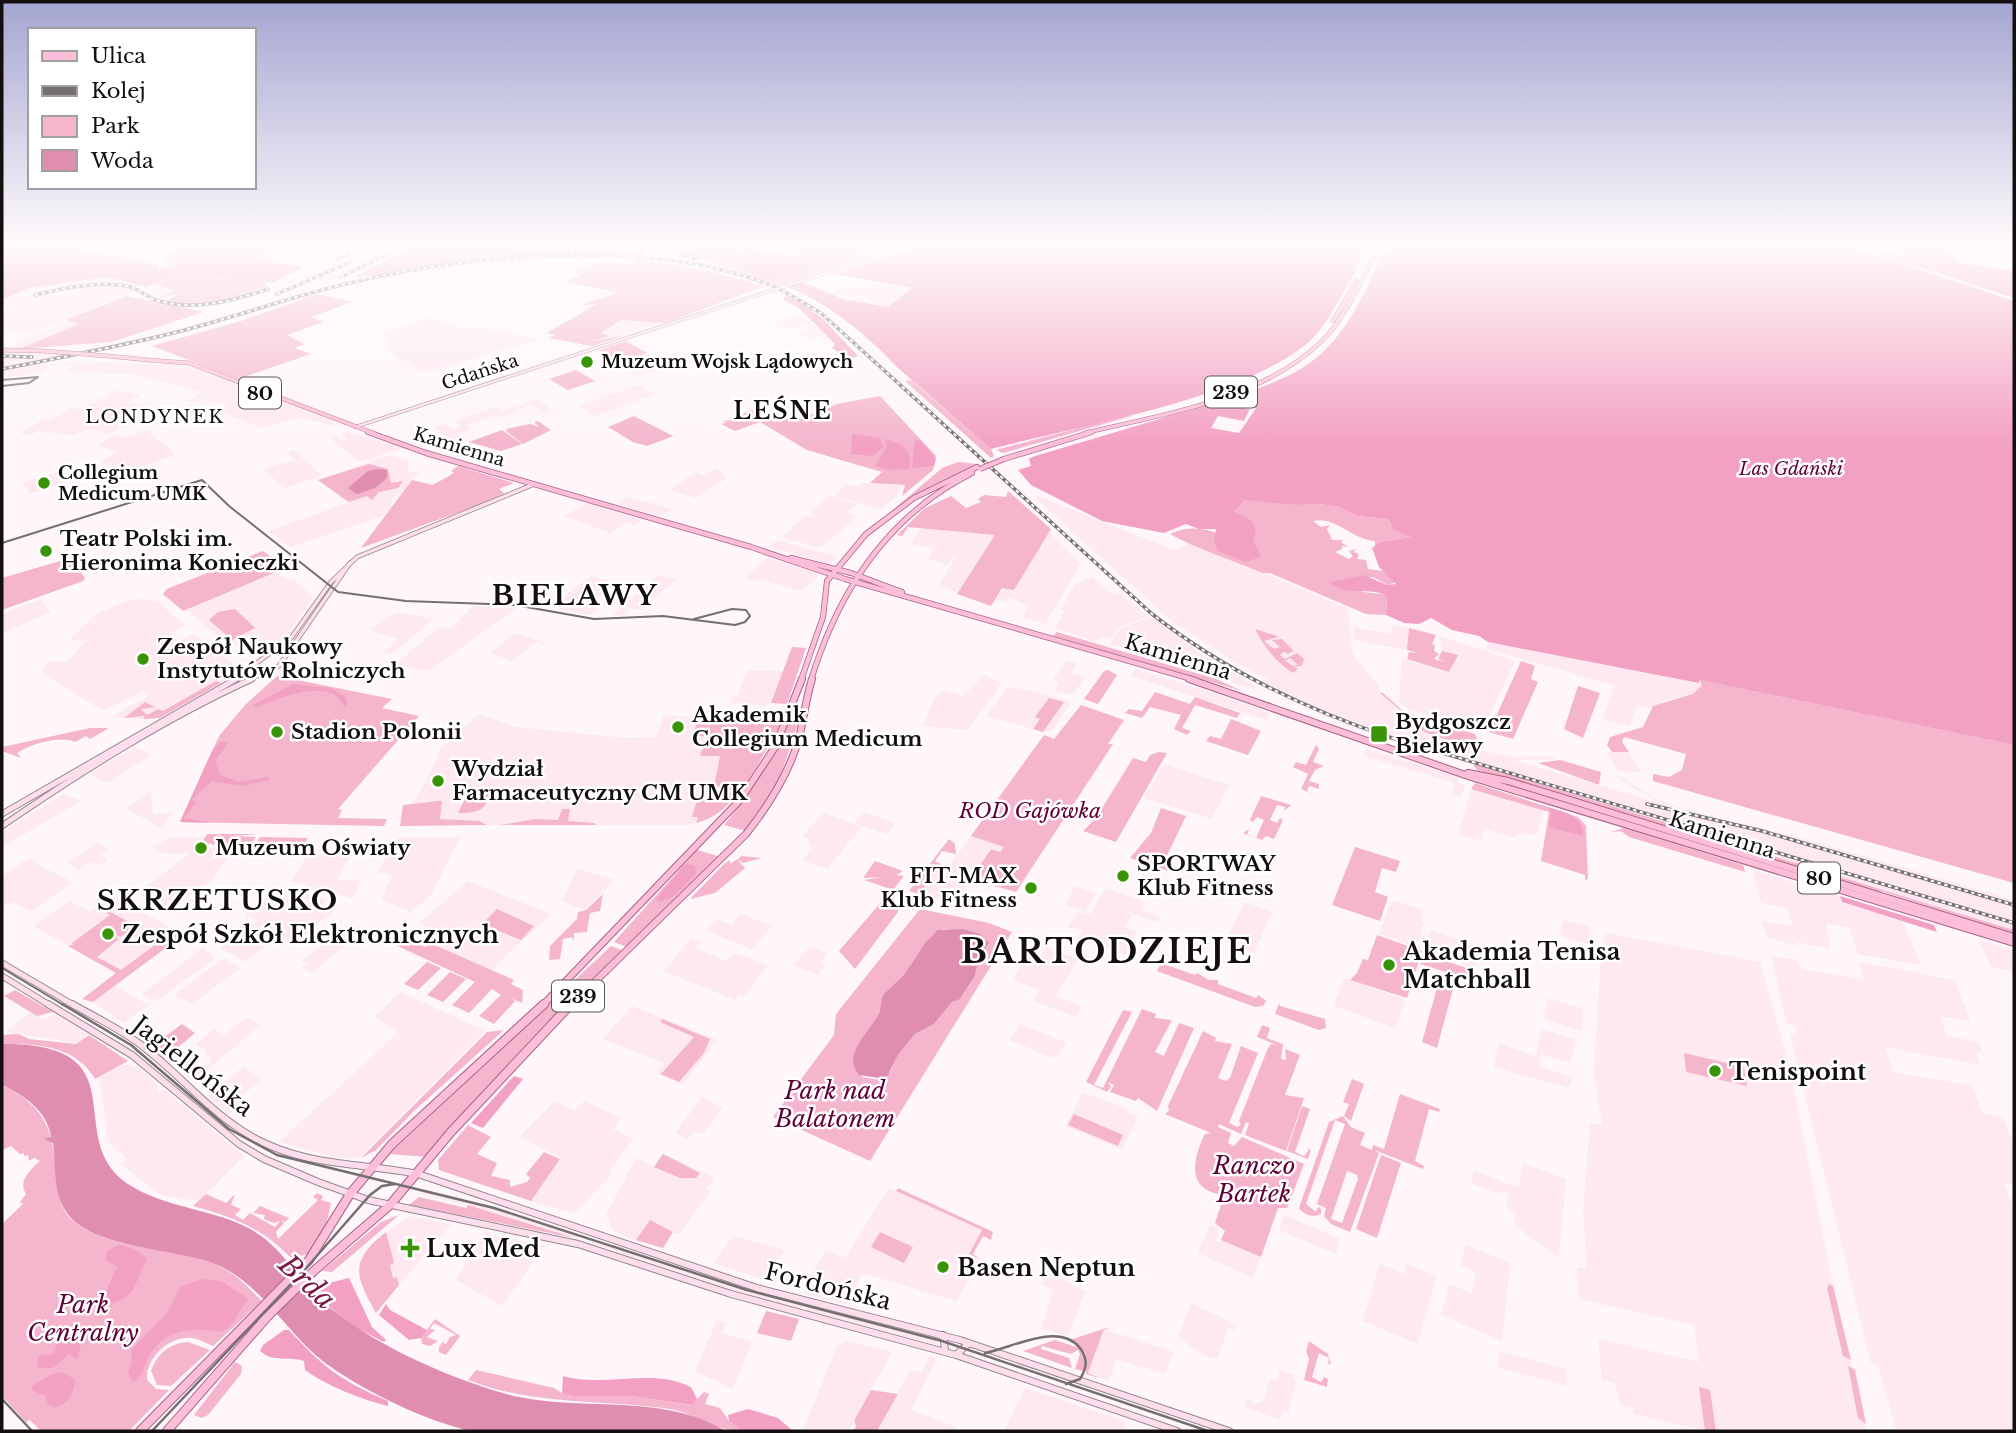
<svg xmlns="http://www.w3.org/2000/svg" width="2016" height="1433" font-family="'Libre Baskerville',serif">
<rect width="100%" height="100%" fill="#fef6f9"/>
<!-- built -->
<path fill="#fee9f0" d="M 305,245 L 356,245 L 306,267 L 256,258 L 279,249 Z
M 372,245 L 402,245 L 359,268 L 408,245 L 355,272 L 285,299 L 336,286 L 149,340 L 92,352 L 73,351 L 162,334 L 277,300 L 323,283 L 289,289 L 275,286 Z
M 108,277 L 144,287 L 155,284 L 177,291 L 155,299 L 140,290 L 30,334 L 16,331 L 2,335 L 2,299 L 29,288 Z
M 867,281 L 870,283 L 911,289 L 888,307 L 828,294 Z
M 798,315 L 804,318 L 826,335 L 811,340 L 796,333 L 812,329 L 807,325 L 790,330 L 775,323 Z
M 427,317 L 468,329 L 479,327 L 537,339 L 432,371 L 421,371 L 394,355 L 385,346 L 391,344 L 387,341 L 388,337 L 384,334 Z
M 621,320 L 651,320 L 656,325 L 616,338 L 598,334 Z
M 68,321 L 81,324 L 19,349 L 5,348 Z
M 2,351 L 81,354 L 26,366 L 101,362 L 190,366 L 319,415 L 343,428 L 300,417 L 261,428 L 219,411 L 228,405 L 202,399 L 194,403 L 186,401 L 205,392 L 130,374 L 66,372 L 72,366 L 57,365 L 49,366 L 43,372 L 2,378 Z
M 647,353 L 671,365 L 637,377 L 614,364 Z
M 639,385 L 656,394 L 594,416 L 579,406 Z
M 117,390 L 141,395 L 129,402 L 146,405 L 141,407 L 145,408 L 130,417 L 115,414 L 110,417 L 123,421 L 118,425 L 124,427 L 110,433 L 87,429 L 72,435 L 38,431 L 31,435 L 20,434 L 44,419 L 50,420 L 72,408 L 81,410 Z
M 536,399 L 551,409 L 564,406 L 543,412 L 532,404 L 500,418 L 496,415 L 467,425 L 472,429 L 458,434 L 460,439 L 453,441 L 435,428 L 445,424 L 453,430 L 461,427 L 454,422 L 495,407 L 503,412 Z
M 148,430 L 176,455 L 115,475 L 102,461 L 118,452 L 98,446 L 114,435 L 123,438 Z
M 348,432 L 385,442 L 402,448 L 360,462 L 330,438 L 336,436 L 343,441 L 347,439 L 341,434 Z
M 294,450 L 322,475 L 285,488 L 262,469 L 295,460 L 287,452 Z
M 389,455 L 409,461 L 408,472 L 421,473 L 414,477 L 401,494 L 394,496 L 390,504 L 393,505 L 385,515 L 291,547 L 268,531 L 348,503 L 318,480 Z
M 717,468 L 727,478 L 695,498 L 669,490 L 696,472 L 703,476 Z
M 58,472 L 66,482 L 30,494 L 22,483 Z
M 863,483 L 901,486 L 896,496 L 882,509 L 833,496 L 848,484 L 858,487 Z
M 829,496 L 857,504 L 847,513 L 858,516 L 820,548 L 782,537 L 805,516 L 813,518 L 816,515 L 809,513 Z
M 1038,496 L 1174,550 L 1191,542 L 1347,608 L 1352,642 L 1350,644 L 1355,658 L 1379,686 L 1379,692 L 1406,714 L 1401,717 L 1425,732 L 1473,748 L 1467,762 L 1343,724 L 1257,684 L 1263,679 L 1273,682 L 1233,661 L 1174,623 L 1034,497 Z
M 626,497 L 658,505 L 672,509 L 661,517 L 617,504 Z
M 587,503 L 640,519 L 642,519 L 635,525 L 625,522 L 610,533 L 564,516 Z
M 923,526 L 996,535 L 957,593 L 939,585 L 956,557 L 953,556 L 947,565 L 928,559 L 934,548 L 911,544 Z
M 1049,532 L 1081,564 L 1045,624 L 1022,617 L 1029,605 L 1009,598 L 1005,602 L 995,599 L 1003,588 L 1014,590 Z
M 778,540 L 806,548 L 837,557 L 829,564 L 768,547 Z
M 768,558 L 809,570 L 819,575 L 801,591 L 760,579 L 756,581 L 745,578 Z
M 276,573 L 286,579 L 293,579 L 313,597 L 287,635 L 267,650 L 235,644 L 215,634 L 186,609 Z
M 658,575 L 677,579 L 642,610 L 630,608 L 625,615 L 612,615 Z
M 591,576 L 617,583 L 587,605 L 599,609 L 591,615 L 551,607 Z
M 1092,577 L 1113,595 L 1120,593 L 1148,617 L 1120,626 L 1111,639 L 1104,637 L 1095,641 L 1054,628 L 1065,611 L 1060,609 L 1068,603 L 1067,597 L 1075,584 Z
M 41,599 L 51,612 L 2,633 L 2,614 Z
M 144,599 L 158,602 L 186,626 L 170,633 L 178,641 L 195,634 L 235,666 L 229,678 L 165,715 L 151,719 L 124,718 L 111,717 L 150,695 L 143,691 L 103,711 L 40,671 L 49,662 L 66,662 L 86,641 L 70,640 L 98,613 L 130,600 Z
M 473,606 L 516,608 L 428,672 L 396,664 L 438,628 L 450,629 Z
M 397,612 L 433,619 L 392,654 L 384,653 L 398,639 L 369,630 Z
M 1152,617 L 1202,655 L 1255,685 L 1254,689 L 1165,662 L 1166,659 L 1109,644 L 1121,628 Z
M 1393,624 L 1409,628 L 1407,650 L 1355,640 L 1353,627 L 1390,634 Z
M 516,633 L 540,641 L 550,645 L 536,642 L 512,661 L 490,653 Z
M 1439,636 L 1515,661 L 1483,730 L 1406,708 L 1399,702 L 1402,659 L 1449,672 L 1457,655 L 1442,651 Z
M 1488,642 L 1621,667 L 1703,684 L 1693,695 L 1664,701 L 1652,708 L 1637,705 L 1630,726 L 1603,719 L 1614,685 L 1487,649 Z
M 1067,660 L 1077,663 L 1071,673 L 1086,677 L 1072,695 L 1055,690 L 1060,682 L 1053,680 Z
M 1136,669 L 1219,695 L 1270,713 L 1267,720 L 1131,676 Z
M 748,670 L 783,671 L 771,703 L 765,706 L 730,703 L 733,696 L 737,696 Z
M 984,675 L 1002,683 L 967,730 L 923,726 L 934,698 L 944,690 L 963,696 Z
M 1008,687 L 1022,689 L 1071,702 L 1053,730 L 1044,732 L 986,716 Z
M 479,714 L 515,727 L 626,738 L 656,737 L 664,715 L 698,718 L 693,735 L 707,735 L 720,756 L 714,786 L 725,786 L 723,796 L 693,817 L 698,817 L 696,823 L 685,825 L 402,825 L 436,761 L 439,750 Z
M 135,747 L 152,755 L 107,783 L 89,774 Z
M 1367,749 L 1459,777 L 1458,783 L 1465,785 L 1461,797 L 1451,794 L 1455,783 L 1364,756 Z
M 1478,750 L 1513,757 L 1551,756 L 1558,759 L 1514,760 L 1666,805 L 1633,788 L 1615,775 L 1620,776 L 1653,797 L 1683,809 L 1812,841 L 2014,900 L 2014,930 L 1831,876 L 1700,831 L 1473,763 Z
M 1606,752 L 1629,752 L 1642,772 L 1618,771 Z
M 1164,764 L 1229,785 L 1212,819 L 1144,798 Z
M 1472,789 L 1543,809 L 1536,836 L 1519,832 L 1514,838 L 1485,829 L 1481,841 L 1458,834 Z
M 151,792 L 153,814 L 172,812 L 162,829 L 126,808 Z
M 64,794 L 81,801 L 2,847 L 2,832 Z
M 864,812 L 895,823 L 894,825 L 887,834 L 862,826 L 827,869 L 803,860 L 814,847 L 809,845 L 809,839 L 803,836 L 823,813 L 855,824 Z
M 971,836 L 1004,847 L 1001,851 L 990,849 L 962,891 L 959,890 L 951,901 L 919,894 L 941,864 L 949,867 Z
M 171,837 L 203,837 L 197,847 L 235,848 L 211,881 L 167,911 L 138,893 L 189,854 L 162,853 L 152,847 Z
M 460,837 L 430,897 L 410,912 L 381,899 L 393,874 L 377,873 L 396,840 L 401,838 Z
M 98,843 L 109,849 L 100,854 L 108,859 L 99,865 L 91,861 L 78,869 L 67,863 Z
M 351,854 L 337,880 L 362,880 L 352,898 L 291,881 L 308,855 Z
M 29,858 L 36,861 L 34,863 L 73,882 L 31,911 L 12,901 L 2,907 L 2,876 Z
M 577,869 L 615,880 L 584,910 L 562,901 Z
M 1753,870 L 1840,896 L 1842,903 L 1902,921 L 1921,965 L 1858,954 L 1849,927 L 1826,924 L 1830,949 L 1797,942 L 1797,946 L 1768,938 L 1762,921 L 1793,926 L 1788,908 L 1761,903 Z
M 468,881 L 551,914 L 491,970 L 430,943 L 437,935 L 420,922 Z
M 1075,886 L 1096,893 L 1085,912 L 1065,905 Z
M 1106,888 L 1146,902 L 1142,910 L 1160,917 L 1157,922 L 1133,914 L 1125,927 L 1137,932 L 1125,955 L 1078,938 L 1083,930 L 1067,927 L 1078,912 L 1090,914 Z
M 290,889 L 327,899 L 323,903 L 338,908 L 291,945 L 276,938 L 245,962 L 221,948 L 227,943 L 222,940 L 245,923 L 245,917 L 254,924 L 258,921 L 245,914 L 277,890 L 284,893 Z
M 114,896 L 175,930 L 117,973 L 33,926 L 70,901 L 90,912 Z
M 1396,901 L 1423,910 L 1421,921 L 1424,923 L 1416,947 L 1379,934 L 1391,902 Z
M 1245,902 L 1272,912 L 1254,953 L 1225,942 Z
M 741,914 L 772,926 L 752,949 L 706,931 L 716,919 L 731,925 Z
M 1563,920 L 1590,927 L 1589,944 L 1560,936 Z
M 343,929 L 357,935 L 312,973 L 301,967 L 308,964 L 302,961 Z
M 1431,930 L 1480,946 L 1474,968 L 1424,951 Z
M 1606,933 L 1760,962 L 1790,1068 L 1833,1287 L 1867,1431 L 1706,1431 L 1634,1414 L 1633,1408 L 1621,1405 L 1615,1383 L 1602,1380 L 1598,1339 L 1699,1362 L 1694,1325 L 1579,1299 L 1577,1268 L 1587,1268 L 1583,1211 L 1590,1123 L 1602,1125 L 1594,1073 L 1601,955 Z
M 691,938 L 700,941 L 695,948 L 727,961 L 734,953 L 768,965 L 743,997 L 739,995 L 735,1000 L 664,971 Z
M 1979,940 L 2014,950 L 2014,971 L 1991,967 Z
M 810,946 L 827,953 L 821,962 L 826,964 L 818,975 L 794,966 Z
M 1046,947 L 1078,959 L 1056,996 L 1082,1006 L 1076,1017 L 1033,1001 L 1039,990 L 1013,980 L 1031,950 L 1042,954 Z
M 203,948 L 215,958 L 159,999 L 152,1000 L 142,994 Z
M 1771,956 L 1796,960 L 1802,969 L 1864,980 L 1859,962 L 1955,980 L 1970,1021 L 1940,1016 L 1947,1036 L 1978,1042 L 1983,1053 L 1976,1052 L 1981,1065 L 1885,1047 L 1893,1072 L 1972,1086 L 1982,1113 L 2003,1118 L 2014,1145 L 2014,1184 L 2004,1183 L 2014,1209 L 2014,1431 L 1900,1431 L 1895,1427 L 1878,1365 L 1871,1363 L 1790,1034 L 1797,1035 L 1796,1027 L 1787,1024 Z
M 224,958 L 240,968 L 192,1004 L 174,995 Z
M 1344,978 L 1405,999 L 1396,1028 L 1334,1006 Z
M 115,986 L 149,1005 L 123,1023 L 93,1002 Z
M 401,992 L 485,1031 L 359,1158 L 338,1158 L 279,1142 L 399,1032 L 374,1017 Z
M 1548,998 L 1584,1009 L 1581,1031 L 1544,1019 Z
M 632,1006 L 717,1040 L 683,1085 L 659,1075 L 658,1071 L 664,1063 L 603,1039 Z
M 30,1013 L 45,1020 L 55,1013 L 88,1034 L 77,1043 L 5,1032 Z
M 246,1017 L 260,1025 L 193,1082 L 185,1075 L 197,1065 L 203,1068 L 211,1063 L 210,1057 L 205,1053 L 207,1051 L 196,1044 L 214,1029 L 224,1035 Z
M 1020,1024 L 1060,1040 L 1067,1042 L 1060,1054 L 1052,1058 L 1010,1040 Z
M 1541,1029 L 1576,1040 L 1570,1063 L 1573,1064 L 1540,1054 L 1539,1066 L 1573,1078 L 1568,1088 L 1494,1067 L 1499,1043 L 1536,1057 Z
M 127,1064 L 134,1068 L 138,1066 L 158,1085 L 158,1093 L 163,1089 L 244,1156 L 198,1201 L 161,1195 L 120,1164 L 127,1159 L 109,1143 L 99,1077 Z
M 243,1067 L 262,1079 L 242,1096 L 245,1100 L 229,1114 L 207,1096 Z
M 1083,1093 L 1129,1109 L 1128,1113 L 1138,1117 L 1122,1150 L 1065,1126 Z
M 702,1097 L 723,1108 L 703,1134 L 693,1132 L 688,1139 L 675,1133 Z
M 554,1101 L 575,1111 L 584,1101 L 621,1118 L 613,1129 L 634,1139 L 608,1172 L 612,1174 L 608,1178 L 578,1210 L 571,1212 L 531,1201 L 561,1158 L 520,1137 Z
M 663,1154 L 715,1178 L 706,1189 L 710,1192 L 679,1234 L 673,1232 L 663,1248 L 630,1239 L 613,1230 L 606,1215 L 636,1158 L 654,1167 Z
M 1523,1164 L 1566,1179 L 1559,1257 L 1514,1225 L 1516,1212 L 1506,1208 L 1509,1194 L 1500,1191 L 1499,1194 L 1471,1183 L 1474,1171 L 1519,1188 Z
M 889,1188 L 982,1230 L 969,1254 L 979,1259 L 957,1301 L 862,1273 L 849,1305 L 805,1294 L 804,1286 L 826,1250 L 845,1258 Z
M 424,1189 L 512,1212 L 586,1236 L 576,1238 L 500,1214 L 421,1194 Z
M 1284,1215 L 1340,1239 L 1336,1254 L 1279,1230 Z
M 410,1216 L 451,1224 L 399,1285 L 397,1277 L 393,1279 L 390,1265 L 394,1262 L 386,1232 Z
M 1212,1225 L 1219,1228 L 1216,1241 L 1220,1243 L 1221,1240 L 1261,1257 L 1253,1278 L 1198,1253 L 1208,1229 Z
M 485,1231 L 490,1232 L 489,1235 L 545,1245 L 502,1306 L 456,1280 Z
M 733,1236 L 785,1250 L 765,1280 L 714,1263 Z
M 595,1239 L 734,1285 L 803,1304 L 801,1310 L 757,1298 L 592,1243 Z
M 1466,1245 L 1510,1263 L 1502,1341 L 1441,1315 L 1449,1284 L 1472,1293 L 1476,1272 L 1461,1265 Z
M 1380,1263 L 1404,1274 L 1407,1264 L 1436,1276 L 1418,1344 L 1363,1321 Z
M 1047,1272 L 1085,1291 L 1068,1336 L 1041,1328 L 1053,1291 L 1042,1284 Z
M 1191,1303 L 1237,1325 L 1235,1331 L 1228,1328 L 1217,1359 L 1204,1355 L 1178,1337 Z
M 807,1305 L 938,1338 L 938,1345 L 806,1311 Z
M 717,1320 L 726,1323 L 722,1333 L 752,1342 L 733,1389 L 695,1371 Z
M 1104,1329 L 1174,1352 L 1165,1374 L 1117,1359 L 1109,1381 L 1088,1374 Z
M 847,1341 L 892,1352 L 849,1431 L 803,1431 L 837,1346 Z
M 1500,1351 L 1566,1369 L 1568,1386 L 1497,1367 Z
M 930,1356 L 937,1358 L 911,1410 L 956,1427 L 954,1431 L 877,1431 L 910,1370 L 921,1372 Z
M 1280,1370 L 1294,1375 L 1293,1380 L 1296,1382 L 1288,1414 L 1283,1411 L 1280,1420 L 1244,1407 L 1246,1398 L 1259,1404 L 1263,1401 L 1270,1379 L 1277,1381 Z
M 1025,1388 L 1125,1421 L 1123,1431 L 1004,1431 Z"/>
<!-- green -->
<path fill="#f4b5cd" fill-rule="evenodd" d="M 661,245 L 906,245 L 852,262 L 860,265 L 850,266 L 849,262 L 844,261 L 839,266 L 843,266 L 779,286 Z
M 637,260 L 703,269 L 765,286 L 665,323 L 621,320 L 601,333 L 611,336 L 589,342 L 626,335 L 592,346 L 549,338 L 556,335 L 547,333 L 597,304 L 582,305 C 594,299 604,300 617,292 L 565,282 L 581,275 L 574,272 C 594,262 606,261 632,265 Z
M 198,273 C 220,284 248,275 268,285 C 236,299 201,311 167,301 L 177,294 L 155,299 L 176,291 L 155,284 L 183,274 Z
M 317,294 L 352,302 L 311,317 L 323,322 L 287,335 L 304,344 L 295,348 L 311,354 L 238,379 L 152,346 L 241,321 Z
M 127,296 L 204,312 L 111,342 L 19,349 L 80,324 L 66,320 Z
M 626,341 L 647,353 L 614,364 L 599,350 Z
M 576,370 L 595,381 L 568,390 L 549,379 Z
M 911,380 L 991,449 L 994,456 L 991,458 L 905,381 Z
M 880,396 L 936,456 L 933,470 L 902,496 L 905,485 L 870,483 L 882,472 L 807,450 L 760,422 L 735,431 L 721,424 L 727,422 L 722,421 L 732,420 L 750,410 L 773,417 L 780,414 L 795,421 L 837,404 Z
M 634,416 L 673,436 L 708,423 L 647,446 L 633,442 L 608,427 Z
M 1132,416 L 1003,453 L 996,450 L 1119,417 Z
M 538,421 L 551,430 L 523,444 L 507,432 L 506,429 L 530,424 L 539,427 L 534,422 Z
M 502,430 L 522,444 L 501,451 L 469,442 Z
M 958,462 L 977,464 L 918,494 L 881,520 L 942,468 Z
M 369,464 L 388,469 L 391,483 L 403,481 L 398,488 L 379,492 L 372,500 L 367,496 L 349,502 L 318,480 Z
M 458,466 L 514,483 L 499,489 L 504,493 L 484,503 L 361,548 L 412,480 L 433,485 L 454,473 L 451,471 Z
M 1008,491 L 1051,529 L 1014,590 L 1002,588 L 991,606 L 957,594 L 995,535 L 908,527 L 902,536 L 897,535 L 925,508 L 951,496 L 966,508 L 981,502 L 978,499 L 984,495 L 1006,497 Z
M 1257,499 L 1297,505 L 1319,504 L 1339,507 L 1357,516 L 1388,519 L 1390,524 L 1411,537 L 1380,542 L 1375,546 L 1375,541 C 1353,540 1335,516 1313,521 L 1321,527 L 1330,525 L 1327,529 L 1332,540 L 1343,540 L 1341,542 L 1348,547 L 1342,546 L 1342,549 L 1335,552 L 1349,559 L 1353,556 L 1349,551 L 1357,549 L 1353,552 L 1359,554 L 1357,559 L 1366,560 L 1368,569 L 1383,571 L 1397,582 L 1388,585 L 1373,577 L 1338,580 L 1363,592 L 1383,594 L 1387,598 L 1386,615 L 1366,614 L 1270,573 L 1263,573 C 1232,560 1195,548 1170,534 C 1204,518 1232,540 1261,557 L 1234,510 L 1245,500 Z
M 263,551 L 286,568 L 183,611 L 163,594 L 167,589 Z
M 67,559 L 71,559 L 85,578 L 83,581 L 2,610 L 2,578 Z
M 235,609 L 255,628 L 232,640 L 209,620 L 218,612 Z
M 1409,628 L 1436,635 L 1432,644 L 1435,645 L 1434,651 L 1439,654 L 1434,659 L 1445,662 L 1438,659 L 1442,651 L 1458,655 L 1449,672 L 1407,659 L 1409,652 L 1418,653 L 1407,650 Z
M 1255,629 L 1277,636 L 1270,631 L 1278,637 L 1264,641 L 1274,649 L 1280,647 L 1272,640 L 1282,639 L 1294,651 L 1287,654 L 1284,651 L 1280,655 L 1285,659 L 1297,653 L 1304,659 L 1302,665 L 1296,667 L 1293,665 L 1298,665 L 1290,658 L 1285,661 L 1298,669 L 1293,673 C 1276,662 1264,647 1255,629 Z
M 1057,632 L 1216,679 L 1242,691 L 1053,636 Z
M 792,647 L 806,648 L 787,704 L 771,703 Z
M 1521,661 L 1535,666 L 1531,679 L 1538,682 L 1513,739 L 1489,732 Z
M 1108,670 L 1117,675 L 1098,704 L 1084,699 L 1104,671 Z
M 277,676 L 392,699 L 382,708 L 419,716 L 338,809 L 342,810 L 338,818 L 387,819 L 384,826 L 180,822 L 219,736 L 245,705 Z
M 1699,680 L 2014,745 L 2014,883 L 1653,781 L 1653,774 L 1669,777 L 1682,770 L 1686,754 L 1624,737 L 1622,742 L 1629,752 L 1612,752 L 1607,745 L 1610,737 L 1643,727 L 1653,706 L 1693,694 L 1702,685 Z
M 216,681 L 221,683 L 160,718 L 143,719 L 145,716 L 124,718 L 145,702 L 155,707 L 141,709 L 147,715 L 158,709 L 163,711 Z
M 1578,686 L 1600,693 L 1583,738 L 1564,729 Z
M 1155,692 L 1190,704 L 1195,697 L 1240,713 L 1237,718 L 1195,705 L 1182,728 L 1191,731 L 1187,735 L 1174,729 L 1181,715 L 1150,707 L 1142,718 L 1125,713 L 1129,709 L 1142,711 Z
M 1380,693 L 1381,692 L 1384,694 L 1403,711 L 1425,719 L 1423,725 L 1438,729 L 1440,724 L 1475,734 L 1477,738 L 1473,748 L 1427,733 L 1400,717 L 1405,714 Z
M 1049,698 L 1064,702 L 1043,732 L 1033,729 L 1040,719 L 1035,717 Z
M 1081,705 L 1124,720 L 1108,744 L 1113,744 L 1016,892 L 970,879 L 991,849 L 1000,852 L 1004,847 L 971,836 L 1044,735 L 1054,739 Z
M 698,718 L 780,725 C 761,758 737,814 696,823 L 698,817 L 692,817 L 698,797 L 723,796 L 725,787 L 714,786 L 720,756 L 700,756 L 707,736 L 693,736 Z
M 1231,719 L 1261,731 L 1248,755 L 1206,741 L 1210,736 L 1221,739 Z
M 789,722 L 798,723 L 779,781 L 746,831 L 724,825 L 750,792 Z
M 90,728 L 109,728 L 90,739 L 86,736 L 75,742 C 59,735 31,744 17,753 L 21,758 L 2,751 L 2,747 Z
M 1316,745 L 1319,749 L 1313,762 L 1324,766 L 1315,770 L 1309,781 L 1319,784 L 1319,789 L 1309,786 L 1307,791 L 1315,795 L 1301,789 L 1308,774 L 1293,767 L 1296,762 L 1306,765 Z
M 1159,752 L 1167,753 L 1116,842 L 1083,831 L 1096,818 L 1133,758 L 1146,762 L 1150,755 Z
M 1560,760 L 1601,772 L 1599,785 L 1538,763 Z
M 1475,764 C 1656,818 1833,876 2014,930 L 2014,934 L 1881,891 L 1881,894 L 1478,771 L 1473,765 Z
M 1475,783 L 1578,817 L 1586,826 L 1588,879 L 1585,880 L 1585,875 L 1541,861 L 1549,812 L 1471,789 Z
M 491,792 C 486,811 477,813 458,813 L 468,793 Z
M 1261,796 L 1291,805 L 1284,811 L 1285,807 L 1277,805 L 1270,820 L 1277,823 L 1280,818 L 1283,820 L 1274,839 L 1266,836 L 1262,840 L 1243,833 L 1249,829 L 1247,835 L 1256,838 L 1264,820 L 1257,817 L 1253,822 L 1250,820 Z
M 438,801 L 442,801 L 440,819 L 479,821 L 487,825 L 400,826 L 403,805 Z
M 1161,808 L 1186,816 L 1163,864 L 1171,866 L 1168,871 L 1130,858 L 1151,833 Z
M 562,809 L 570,809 L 568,821 L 594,823 L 597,825 L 500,825 L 536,819 L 558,820 Z
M 1624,828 L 1743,865 L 1745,872 L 1629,837 L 1621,831 L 1610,832 Z
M 207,834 L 258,834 L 234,836 L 256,837 L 245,852 L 232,852 L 235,848 L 216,845 L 222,835 L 213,836 L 220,836 L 214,845 L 209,843 L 208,848 L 199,847 Z
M 260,837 L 308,838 L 299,852 L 291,852 L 292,848 L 253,848 Z
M 949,839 L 955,844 L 956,854 L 942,851 L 935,861 L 941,864 L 919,894 L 909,891 Z
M 1355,847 L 1400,861 L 1396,872 L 1382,868 L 1375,892 L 1388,897 L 1380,921 L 1332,905 Z
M 697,850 L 721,857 L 627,947 L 614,942 Z
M 742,856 L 762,858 L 743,863 L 737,859 L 745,868 L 715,893 L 690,899 L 724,864 L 730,860 L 730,864 Z
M 875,861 L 903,871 L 896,875 L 904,876 L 893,890 L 864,880 L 883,877 L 863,878 Z
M 603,894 L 600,911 L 590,913 L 587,932 L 574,933 L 574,941 L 572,937 L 563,939 L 560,959 L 549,960 L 550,946 L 577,919 L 578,912 L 586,910 Z
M 882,901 L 898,905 L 898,912 L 855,969 L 839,951 Z
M 497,909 L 534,926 L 521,940 L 482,924 Z
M 920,909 L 989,923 L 1012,932 L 870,1161 L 773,1117 L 834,1035 L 836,1014 ZM 943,929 L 978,933 L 989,944 L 977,966 L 975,976 L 961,998 L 952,1002 L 934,1024 L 915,1034 L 898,1055 L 890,1072 L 880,1080 L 862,1077 L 855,1053 L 878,1015 L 886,992 L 893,988 L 904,973 L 914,965 L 924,945 Z
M 106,910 L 137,926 L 120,937 L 98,926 L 119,939 L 97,957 L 121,970 L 175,930 L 183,935 L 93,1002 L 82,999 L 116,973 L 68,946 L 73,945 L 72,943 L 110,915 L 104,912 Z
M 400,935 L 425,947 L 430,943 L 514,980 L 511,984 L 523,990 L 522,1003 L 510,998 L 515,1001 L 494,1024 L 479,1016 L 501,995 L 492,989 L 469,1013 L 452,1005 L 475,982 L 389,942 Z
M 1377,935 L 1422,951 L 1407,998 L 1350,980 L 1357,973 L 1363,959 L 1368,960 Z
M 611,946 L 624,951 L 560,1012 L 428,1157 L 389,1154 Z
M 1424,953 L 1472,970 L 1462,977 L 1420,964 Z
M 1162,960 L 1161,963 L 1195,975 L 1197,973 L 1209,980 L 1218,980 L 1218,984 L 1256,998 L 1258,995 L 1266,1001 L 1263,1006 L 1255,1007 L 1157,971 Z
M 427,962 L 441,968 L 418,990 L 404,984 Z
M 450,972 L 466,979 L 443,1002 L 427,995 Z
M 1438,984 L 1453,989 L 1437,1048 L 1422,1042 Z
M 15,990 L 53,1012 L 37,1016 L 4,996 Z
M 1279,1003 L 1280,1006 L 1325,1019 L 1326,1028 L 1319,1030 L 1275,1014 Z
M 1142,1009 L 1156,1014 L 1155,1018 L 1172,1020 L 1155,1052 L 1164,1056 L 1179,1023 L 1194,1028 L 1157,1111 L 1138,1098 L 1136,1101 L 1110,1092 L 1114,1085 L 1108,1082 L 1111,1087 L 1107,1092 L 1086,1082 L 1123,1010 L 1132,1012 L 1094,1085 L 1103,1088 Z
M 662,1019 L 710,1039 L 704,1053 L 679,1082 L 661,1074 L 694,1037 L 660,1022 Z
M 182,1024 L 195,1033 L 164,1059 L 151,1047 Z
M 1262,1025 L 1270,1028 L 1267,1038 L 1283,1044 L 1281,1059 L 1286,1060 L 1285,1049 L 1300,1055 L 1285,1095 L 1304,1098 L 1286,1151 L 1245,1135 L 1249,1124 L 1246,1122 L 1241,1134 L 1219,1124 L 1218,1127 L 1231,1133 L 1228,1143 L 1234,1146 L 1242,1137 L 1304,1164 L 1287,1208 L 1278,1208 L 1261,1257 L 1221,1240 L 1225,1231 L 1215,1223 L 1224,1196 C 1218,1194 1208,1192 1203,1187 C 1188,1175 1198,1147 1205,1134 L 1211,1133 L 1165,1114 L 1169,1111 L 1168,1106 L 1203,1031 L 1216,1038 L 1215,1041 L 1232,1044 L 1218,1078 L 1226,1081 L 1230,1078 L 1241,1046 L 1258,1053 L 1229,1123 L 1237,1127 L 1241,1125 L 1239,1121 L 1268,1048 L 1271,1044 L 1277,1045 L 1257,1037 Z
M 504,1030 L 414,1111 L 376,1150 L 361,1158 L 487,1032 Z
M 18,1034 L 29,1039 L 76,1044 L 89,1035 L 128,1061 L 95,1079 C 75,1045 37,1044 2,1044 L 2,1035 Z
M 1684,1053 L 1744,1067 L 1747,1086 L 1686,1072 Z
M 1352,1079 L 1364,1084 L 1351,1121 L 1344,1116 L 1349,1104 L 1343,1102 Z
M 2,1085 C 48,1109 52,1129 57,1178 C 58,1192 60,1208 70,1218 C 104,1252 179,1246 221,1267 C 238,1275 249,1289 262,1301 L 213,1346 C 206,1343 199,1339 192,1338 C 170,1335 145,1358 147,1380 L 156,1389 L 169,1390 L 129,1431 L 41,1431 L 30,1420 L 26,1422 L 2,1396 L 2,1224 L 23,1204 L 20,1202 L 26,1194 C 18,1181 29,1171 40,1161 L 34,1158 L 29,1161 L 28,1155 L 24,1156 L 24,1153 L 20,1154 L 11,1146 L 2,1150 Z
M 1400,1094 L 1440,1109 L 1439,1112 L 1429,1109 L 1415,1161 L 1424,1166 L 1423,1169 L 1374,1150 L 1379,1153 L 1350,1232 L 1331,1224 L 1324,1216 L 1326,1208 L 1317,1204 L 1345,1124 L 1335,1120 L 1306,1204 L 1316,1212 L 1318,1207 L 1321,1208 L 1321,1214 C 1313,1218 1304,1215 1299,1208 L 1329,1122 L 1343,1116 L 1351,1127 L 1365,1133 L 1360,1145 L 1372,1150 L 1373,1145 L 1384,1149 ZM 1347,1171 L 1357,1175 L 1358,1179 L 1342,1223 L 1331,1219 Z
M 1302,1106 L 1310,1109 L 1295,1152 L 1304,1156 L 1309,1150 L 1306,1147 L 1311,1150 L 1308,1159 L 1287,1151 Z
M 1074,1114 L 1123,1135 L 1118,1146 L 1068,1125 Z
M 468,1125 L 491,1137 L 477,1154 L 497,1163 L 491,1176 L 510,1180 L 510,1187 L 527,1182 L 530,1178 L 526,1174 L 544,1152 L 560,1159 L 531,1201 L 439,1170 L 438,1160 Z
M 663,1154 L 700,1173 L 696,1178 L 680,1178 L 654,1167 Z
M 1381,1155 L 1401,1163 L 1377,1238 L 1356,1229 Z
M 898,1188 L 993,1232 L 991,1240 L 983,1236 L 973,1254 L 980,1259 L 969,1254 L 982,1230 L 896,1191 Z
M 317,1193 L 323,1196 L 321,1200 L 331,1203 L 326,1226 L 308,1254 L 291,1258 C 262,1228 233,1217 193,1206 L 206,1194 L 226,1203 L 235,1194 L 231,1205 L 241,1209 L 235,1215 L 243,1220 L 250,1213 L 275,1227 L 280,1221 L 274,1223 L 264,1219 L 265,1215 L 253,1213 L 260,1206 L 289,1218 L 285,1222 L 281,1220 L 284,1223 L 276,1232 L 278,1239 L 318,1200 L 313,1197 Z
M 419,1197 L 466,1208 L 468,1205 L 575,1238 L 409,1205 Z
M 399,1215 L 332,1272 L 322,1271 L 381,1222 Z
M 650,1220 L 673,1232 L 663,1248 L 636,1240 Z
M 386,1232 L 394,1263 L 390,1265 L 393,1278 L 397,1277 L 399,1285 L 376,1313 C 355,1276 349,1261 386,1232 Z
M 880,1232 L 913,1247 L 904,1263 L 871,1247 Z
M 1829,1284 L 1833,1286 L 1851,1360 L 1843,1356 L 1827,1288 Z
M 766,1311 L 799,1319 L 791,1341 L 757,1333 Z
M 435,1319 L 460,1336 L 446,1355 L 439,1352 L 439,1347 L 446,1338 L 443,1343 L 446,1344 L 450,1337 L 456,1335 L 434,1323 L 430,1329 L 435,1330 L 427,1337 L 438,1341 L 430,1346 L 422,1344 L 421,1338 Z
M 1106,1328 L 1109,1330 L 1104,1329 L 1088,1373 L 1099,1378 L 1086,1374 L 1086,1354 L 1070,1340 Z
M 1055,1340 L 1079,1348 L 1085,1360 L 1083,1371 L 1075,1369 L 1080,1354 L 1078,1350 L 1071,1354 L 1042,1346 L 1041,1349 L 1069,1358 L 1072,1368 L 1023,1351 Z
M 1309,1341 L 1328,1354 L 1331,1364 L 1328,1364 L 1329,1358 L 1319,1353 L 1312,1377 L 1321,1382 L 1324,1377 L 1328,1379 L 1327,1387 L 1304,1380 L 1309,1359 L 1306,1351 Z
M 188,1342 L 210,1350 L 171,1386 L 157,1385 L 151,1371 C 157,1354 170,1343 188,1342 Z
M 235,1362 L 242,1366 L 241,1374 L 208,1415 L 202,1418 L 194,1415 Z
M 1848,1366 L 1855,1370 L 1866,1424 L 1858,1418 Z
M 476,1370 L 554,1388 L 562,1393 L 630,1396 L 691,1405 L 704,1392 L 709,1394 L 705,1404 L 720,1408 L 729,1421 L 741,1431 C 715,1431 695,1413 670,1409 C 601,1399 535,1406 468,1380 Z
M 1699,1387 L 1710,1390 L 1716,1431 L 1705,1431 Z
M 871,1390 L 898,1394 L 877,1431 L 853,1431 L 856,1426 L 854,1421 Z"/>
<!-- forest -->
<path fill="#f3a1c2" d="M 2,245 L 61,245 L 158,264 L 159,269 L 174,264 L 164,262 L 167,255 L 182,245 L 307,245 L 257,258 L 303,267 L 272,283 L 181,274 L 145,287 L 108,277 L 29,288 L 2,299 Z
M 414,245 L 644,245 L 646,252 L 643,256 L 637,256 L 641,250 L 635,245 L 610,255 L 496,259 L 353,278 Z
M 669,245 L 731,245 L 745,258 L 752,260 L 737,246 L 811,260 L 784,260 L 780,259 L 781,255 L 776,258 C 790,269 813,257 830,265 L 770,280 Z
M 780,245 L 889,245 L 837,260 L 790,253 Z
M 923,245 L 1370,245 C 1354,271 1331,321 1311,340 C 1246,399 1077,426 991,449 L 898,368 C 868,336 830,304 788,287 L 802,282 L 843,299 L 888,307 L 912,288 L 835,274 Z
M 1388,245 L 1835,245 L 1851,247 L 2014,301 L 2014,745 L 1699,680 L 1699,683 L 1488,642 L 1479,636 L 1452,630 L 1431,618 L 1419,624 L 1404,623 L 1386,615 L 1387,598 L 1383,594 C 1367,588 1343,596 1330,582 L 1364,575 L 1387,585 L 1396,584 L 1379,567 L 1372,548 L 1380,542 L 1411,537 L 1394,530 L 1388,519 L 1357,516 L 1339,507 L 1319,504 L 1297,505 L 1245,500 L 1234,511 L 1252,521 L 1256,531 L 1253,539 L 1261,557 L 1245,562 L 1218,551 L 1214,542 L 1216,529 L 1199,529 L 1186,524 L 1164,533 L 1102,521 L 1031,485 L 1018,470 L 1031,466 L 1029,459 L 1032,457 L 1213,403 L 1250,409 L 1244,421 L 1218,416 L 1211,428 L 1239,433 L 1256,408 L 1218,401 C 1251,391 1289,380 1316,358 C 1351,330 1368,283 1388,245 Z
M 1851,245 L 1905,255 L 1901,245 L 1947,245 L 1956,262 L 2014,271 L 2014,298 Z
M 786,295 L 799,301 L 822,318 L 858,356 L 849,359 L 832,348 L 835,344 L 799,308 L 783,300 Z
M 852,434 L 879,438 L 884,447 L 872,456 L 851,454 Z
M 885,439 C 901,442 914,451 909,469 L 891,470 L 875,466 L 887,447 Z
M 915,440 L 920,440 L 936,459 L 934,466 L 912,468 Z
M 293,684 L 331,688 L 347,698 L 347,706 L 344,707 C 332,675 277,699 257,707 L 253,705 Z
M 221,741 L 228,743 L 215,761 L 220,775 L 239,782 L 268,777 L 270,780 L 243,786 L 212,781 L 191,800 L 196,802 L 184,818 L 211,823 L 180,822 L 212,751 Z
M 1547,807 C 1565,812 1583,815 1583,836 L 1549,827 L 1551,812 Z
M 686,863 L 695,866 L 696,874 L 674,896 L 660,902 L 656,899 Z
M 1840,896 L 1934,925 L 1937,932 L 1842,902 Z
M 514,1076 L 523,1079 L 483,1128 L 471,1123 Z
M 119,1245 L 134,1249 L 147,1258 C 137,1278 135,1301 109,1303 L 106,1291 L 117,1267 L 106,1260 L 107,1251 Z
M 349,1278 L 372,1327 L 386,1340 L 384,1342 L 350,1325 L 309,1288 Z
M 203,1279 L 221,1281 L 246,1297 L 248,1300 C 237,1311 236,1325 221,1332 C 191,1327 163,1328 147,1360 C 142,1369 143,1378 132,1382 L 128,1372 L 132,1361 L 131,1350 L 167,1313 L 181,1286 Z
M 386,1304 L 390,1310 L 427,1330 L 421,1338 L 409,1340 L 379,1315 Z
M 284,1330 L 289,1330 C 324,1368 340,1380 388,1401 L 388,1406 C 363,1400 325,1385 305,1370 L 304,1361 C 288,1355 275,1364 260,1351 L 263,1345 Z
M 71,1336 L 81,1344 L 77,1359 L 69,1354 L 53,1368 L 37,1368 L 39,1355 L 54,1354 L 57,1343 Z
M 63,1372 L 75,1380 C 73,1396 70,1402 55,1408 L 48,1404 L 45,1395 L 32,1391 L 32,1386 L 50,1375 Z
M 563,1376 C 605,1388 652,1367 691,1387 L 697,1399 L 692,1405 L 630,1396 L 574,1396 L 562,1393 Z
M 748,1409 L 778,1418 L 793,1431 L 741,1431 L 729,1421 L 728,1415 Z"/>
<!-- water -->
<path fill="#df8eaf" d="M 378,469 L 387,470 L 387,478 L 375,488 L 357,494 L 348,488 L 368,471 Z
M 963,929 L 980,934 L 989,943 L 977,966 L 975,976 L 960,999 L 952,1002 L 934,1024 L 915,1034 L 898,1055 L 886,1079 L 859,1075 C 841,1054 871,1031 879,1013 C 882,1006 880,997 886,992 C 902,979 912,964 923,946 C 927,939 933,938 937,930 Z
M 2,1044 C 147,1043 56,1142 133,1187 C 170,1209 215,1209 252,1230 C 282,1247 297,1278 322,1301 C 368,1342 440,1374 499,1392 C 574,1415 657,1390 726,1431 C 666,1431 605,1431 545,1431 C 522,1431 493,1433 471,1431 C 426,1421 368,1393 331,1367 C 291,1340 266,1289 222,1267 C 182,1247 89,1251 65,1210 C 53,1191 56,1164 53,1143 L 44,1139 L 51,1137 C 47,1110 24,1096 2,1085 Z"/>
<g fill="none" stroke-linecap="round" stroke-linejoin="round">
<defs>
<path id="secondary-far3" d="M 784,287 L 912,245
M 355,427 L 773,290"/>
<path id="secondary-far2" d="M 233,680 L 291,638 L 331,582 L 357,557 L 532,485
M 248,680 L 279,666 L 350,563"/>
<path id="secondary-far1" d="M 2,814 L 236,679
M 2,826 C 81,772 164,719 252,679
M 2,963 L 75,1006
M 2,976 L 51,1006"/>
<path id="secondary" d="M 48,1004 L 132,1055 L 239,1144 L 264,1159 L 318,1182 L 368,1200 L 578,1244 L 731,1294 L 956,1355 L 1177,1431
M 72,1004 C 93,1016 116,1027 137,1042 C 183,1075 217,1124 271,1146 C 317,1166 369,1164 418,1174 L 757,1288 L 960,1340 L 1229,1431
M 943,1335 L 945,1350
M 957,1354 L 969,1343"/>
<path id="primary-far3" d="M 1333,321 L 1356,281
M 2,350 L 44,351
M 108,356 L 149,360
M 147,360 L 189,363 L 373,433
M 1085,433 C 1164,414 1261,400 1322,341 C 1348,315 1362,277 1380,245"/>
<path id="primary-far2" d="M 368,432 L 426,453 L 751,547
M 1004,459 L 1092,432
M 748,546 L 845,579 L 1195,680
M 791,558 L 851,573 L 902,592
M 801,680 L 823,617 L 827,581 L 866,534 L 914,498 L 977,467
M 811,680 C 838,592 887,516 972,473"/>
<path id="primary-far1" d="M 1189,679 L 1471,777 L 2014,943
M 1468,773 L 1508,781 L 2014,937
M 542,1006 L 740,800 L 775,747 L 802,679
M 570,1006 L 746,834 C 769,805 789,774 799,738 C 804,718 806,698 812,679"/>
<path id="primary" d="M 140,1431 L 309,1260 L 350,1194 L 392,1144 L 544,1004
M 167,1431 L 267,1317 L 316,1269 L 390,1205 L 451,1132 L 571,1004"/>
</defs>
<!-- secondary-far3 casing -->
<use href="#secondary-far3" stroke="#93888c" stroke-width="3.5"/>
<!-- secondary-far2 casing -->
<use href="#secondary-far2" stroke="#93888c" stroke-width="5"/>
<!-- secondary-far1 casing -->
<use href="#secondary-far1" stroke="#93888c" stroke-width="7"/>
<!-- secondary casing -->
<use href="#secondary" stroke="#93888c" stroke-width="8"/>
<!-- primary-far3 casing -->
<use href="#primary-far3" stroke="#a96481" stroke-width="4.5"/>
<!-- primary-far2 casing -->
<use href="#primary-far2" stroke="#a96481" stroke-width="6"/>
<!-- primary-far1 casing -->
<use href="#primary-far1" stroke="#a96481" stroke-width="8"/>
<!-- primary casing -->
<use href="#primary" stroke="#a96481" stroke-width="10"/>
<!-- secondary-far3 -->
<use href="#secondary-far3" stroke="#fedeec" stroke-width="2.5"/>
<!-- secondary-far2 -->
<use href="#secondary-far2" stroke="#fedeec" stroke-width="3.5"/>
<!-- secondary-far1 -->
<use href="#secondary-far1" stroke="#fedeec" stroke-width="5"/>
<!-- secondary -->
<use href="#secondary" stroke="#fedeec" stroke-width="6"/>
<!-- primary-far3 -->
<use href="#primary-far3" stroke="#fcbed8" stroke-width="3.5"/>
<!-- primary-far2 -->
<use href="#primary-far2" stroke="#fcbed8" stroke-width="4.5"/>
<!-- primary-far1 -->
<use href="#primary-far1" stroke="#fcbed8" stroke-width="6"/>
<!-- primary -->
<use href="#primary" stroke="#fcbed8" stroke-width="8"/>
<!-- tram-far1 -->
<path stroke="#756f71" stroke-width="2" d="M 2,380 L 38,377 L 29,383 L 2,386
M 2,543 L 202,480 L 229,506 L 338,592 L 406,601 L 515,605 L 594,619 L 663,616 L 735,625 L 745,622 L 750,616 L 746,610 L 732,609 L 694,619
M 2,968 L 65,1006"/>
<!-- tram -->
<path stroke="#756f71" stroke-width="2.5" d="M 62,1004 L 131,1045 L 229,1129 L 277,1155 L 494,1208 L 747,1290 L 942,1341 L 1208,1431
M 985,1353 C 1012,1348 1059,1321 1080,1348 C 1088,1359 1087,1368 1080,1379 L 1066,1384
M 2,1399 L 32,1431
M 152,1431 L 308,1266 L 370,1195 L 382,1186 L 395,1184"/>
<defs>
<path id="rail" d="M 656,245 L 696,259
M 337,259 L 370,245
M 341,277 L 407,245
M 277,294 L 351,262
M 35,295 C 64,288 97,281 127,286 C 138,288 146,297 156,300 C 194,312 232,301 268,289
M 2,356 L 32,357
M 2,369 C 59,358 117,347 173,333 C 230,319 284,299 341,285 C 468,254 652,236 775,287 C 791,294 806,305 821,313 L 1152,614 C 1225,671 1305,709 1392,738 L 2014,923
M 1647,804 L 1762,831 L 2014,905"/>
</defs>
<!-- rail casing -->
<use href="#rail" stroke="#756f71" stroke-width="3.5"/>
<!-- rail -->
<use href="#rail" stroke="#fff" stroke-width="2" stroke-dasharray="3.5" stroke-linecap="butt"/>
<defs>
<path id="secondary-bridge" d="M 773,290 L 784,287"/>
<path id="primary-bridge-far1" d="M 44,351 L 108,356"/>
<path id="primary-bridge" d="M 980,469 L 1004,459"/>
</defs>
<!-- secondary-bridge casing -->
<use href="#secondary-bridge" stroke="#93888c" stroke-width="3.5" stroke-linecap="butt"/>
<!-- primary-bridge-far1 casing -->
<use href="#primary-bridge-far1" stroke="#a96481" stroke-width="4.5" stroke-linecap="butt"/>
<!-- primary-bridge casing -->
<use href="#primary-bridge" stroke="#a96481" stroke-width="6" stroke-linecap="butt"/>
<!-- secondary-bridge -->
<use href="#secondary-bridge" stroke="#fedeec" stroke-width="2.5"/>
<!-- primary-bridge-far1 -->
<use href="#primary-bridge-far1" stroke="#fcbed8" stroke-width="3.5"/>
<!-- primary-bridge -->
<use href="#primary-bridge" stroke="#fcbed8" stroke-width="4.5"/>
</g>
<!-- sky -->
<linearGradient id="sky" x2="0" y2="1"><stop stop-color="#a4a5d1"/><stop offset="0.55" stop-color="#fffbfc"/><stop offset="1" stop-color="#fffbfc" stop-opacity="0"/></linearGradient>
<rect width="2016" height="446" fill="url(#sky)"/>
<!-- markers -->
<g fill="#399307" stroke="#fff" stroke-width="2.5">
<circle cx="587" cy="362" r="7"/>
<circle cx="44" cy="483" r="7"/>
<circle cx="46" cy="551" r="7"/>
<circle cx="143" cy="659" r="7"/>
<circle cx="678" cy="727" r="7"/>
<circle cx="277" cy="732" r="7"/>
<rect x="1370" y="725" width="18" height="18" rx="3.5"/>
<circle cx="438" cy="781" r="7"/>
<circle cx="201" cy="848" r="7"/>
<circle cx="1123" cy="876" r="7"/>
<circle cx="1031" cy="888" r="7"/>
<circle cx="108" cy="934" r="7"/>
<circle cx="1389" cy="965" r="7"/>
<circle cx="1715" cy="1071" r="7"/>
<path d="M406.5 1237.5h7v7h7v7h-7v7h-7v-7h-7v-7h7z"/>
<circle cx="943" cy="1267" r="7"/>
</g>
<g text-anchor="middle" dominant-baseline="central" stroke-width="5" stroke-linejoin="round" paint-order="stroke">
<!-- far-poi labels -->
<g font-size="18" font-weight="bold" fill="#130f10" stroke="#fff" text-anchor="start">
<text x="601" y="362">Muzeum Wojsk Lądowych</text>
<text x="58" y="473">Collegium<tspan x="58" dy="21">Medicum UMK</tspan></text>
</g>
<!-- far-street labels -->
<g font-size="18" fill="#130f10" stroke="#fff">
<text transform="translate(480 372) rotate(-18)">Gdańska</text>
<text transform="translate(459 447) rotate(17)">Kamienna</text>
</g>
<!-- far-park labels -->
<g font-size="18" font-style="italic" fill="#610038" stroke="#fff">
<text x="1791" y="469">Las Gdański</text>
</g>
<!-- shield labels -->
<g fill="#fff" stroke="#5a5758" stroke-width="2">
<rect x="1205" y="376.5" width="52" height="31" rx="5"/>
<rect x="239" y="377.5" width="42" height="31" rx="5"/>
<rect x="1798" y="862.5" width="42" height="31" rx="5"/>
<rect x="552" y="980.5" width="52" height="31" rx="5"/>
</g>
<g font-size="19" font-weight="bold" fill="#130f10">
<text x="1231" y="392">239</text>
<text x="260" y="393">80</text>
<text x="1819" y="878">80</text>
<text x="578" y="996">239</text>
</g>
<!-- far-neighbourhood labels -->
<g font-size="19" letter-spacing="2" fill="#130f10" stroke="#fff">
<text x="155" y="416">LONDYNEK</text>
</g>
<!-- poi labels -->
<g font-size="21" font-weight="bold" fill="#130f10" stroke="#fff" text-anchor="start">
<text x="60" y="539">Teatr Polski im.<tspan x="60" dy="24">Hieronima Konieczki</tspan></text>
<text x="157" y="647">Zespół Naukowy<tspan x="157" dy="24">Instytutów Rolniczych</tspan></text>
<text x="692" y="715">Akademik<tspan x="692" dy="24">Collegium Medicum</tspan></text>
<text x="1395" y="722">Bydgoszcz<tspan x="1395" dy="24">Bielawy</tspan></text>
<text x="291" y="732">Stadion Polonii</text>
<text x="452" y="769">Wydział<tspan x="452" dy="24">Farmaceutyczny CM UMK</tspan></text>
<text x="215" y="848">Muzeum Oświaty</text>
<text x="1137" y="864">SPORTWAY<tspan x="1137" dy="24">Klub Fitness</tspan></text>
<text x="1017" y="876" text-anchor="end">FIT-MAX<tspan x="1017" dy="24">Klub Fitness</tspan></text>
</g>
<!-- street labels -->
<g font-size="21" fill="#130f10" stroke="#fff">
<text transform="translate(1178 657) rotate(17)">Kamienna</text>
<text transform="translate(1722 835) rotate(18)">Kamienna</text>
</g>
<!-- park labels -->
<g font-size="21" font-style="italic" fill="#610038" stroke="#fff">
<text x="1030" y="811">ROD Gajówka</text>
</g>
<!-- far-district labels -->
<g font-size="23" font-weight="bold" letter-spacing="2" fill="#130f10" stroke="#fff">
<text x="783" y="411">LEŚNE</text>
</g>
<!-- near-poi labels -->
<g font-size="24" font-weight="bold" fill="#130f10" stroke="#fff" text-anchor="start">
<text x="122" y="934">Zespół Szkół Elektronicznych</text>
<text x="1403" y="951">Akademia Tenisa<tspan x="1403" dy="28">Matchball</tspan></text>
<text x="1729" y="1071">Tenispoint</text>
<text x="426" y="1248">Lux Med</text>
<text x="957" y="1267">Basen Neptun</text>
</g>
<!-- near-street labels -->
<g font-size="24" fill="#130f10" stroke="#fff">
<text transform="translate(193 1066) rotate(38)">Jagiellońska</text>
<text transform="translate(828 1286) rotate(14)">Fordońska</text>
</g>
<!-- near-park labels -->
<g font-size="24" font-style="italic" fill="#610038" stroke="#fff">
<text x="835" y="1090">Park nad<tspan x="835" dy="28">Balatonem</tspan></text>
<text x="1254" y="1165">Ranczo<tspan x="1254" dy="28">Bartek</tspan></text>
<text x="83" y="1304">Park<tspan x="83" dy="28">Centralny</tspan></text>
</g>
<!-- district labels -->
<g font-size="28" font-weight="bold" letter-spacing="2" fill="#130f10" stroke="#fff">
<text x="575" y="595">BIELAWY</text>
<text x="218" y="900">SKRZETUSKO</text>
</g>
<!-- near-water labels -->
<g font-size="28" font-style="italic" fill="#761849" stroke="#fff">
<text transform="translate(307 1282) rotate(43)">Brda</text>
</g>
<!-- near-district labels -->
<g font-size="33" font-weight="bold" letter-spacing="2" fill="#130f10" stroke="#fff">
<text x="1107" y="951">BARTODZIEJE</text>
</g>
</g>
<!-- border -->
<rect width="2016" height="1433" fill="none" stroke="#130f10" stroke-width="7"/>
<!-- legend -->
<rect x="28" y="28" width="228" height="161" fill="#ffffff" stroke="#a19f9f" stroke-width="2"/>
<rect x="42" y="51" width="35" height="10" fill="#fcbed8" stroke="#a19f9f" stroke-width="2"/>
<text x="91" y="63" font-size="21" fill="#130f10">Ulica</text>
<rect x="42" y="86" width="35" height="10" fill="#756f71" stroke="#a19f9f" stroke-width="2"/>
<text x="91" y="98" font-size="21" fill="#130f10">Kolej</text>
<rect x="42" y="116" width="35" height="21" fill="#f4b5cd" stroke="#a19f9f" stroke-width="2"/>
<text x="91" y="133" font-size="21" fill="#130f10">Park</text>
<rect x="42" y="150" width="35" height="21" fill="#df8eaf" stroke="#a19f9f" stroke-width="2"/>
<text x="91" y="168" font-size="21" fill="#130f10">Woda</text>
</svg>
